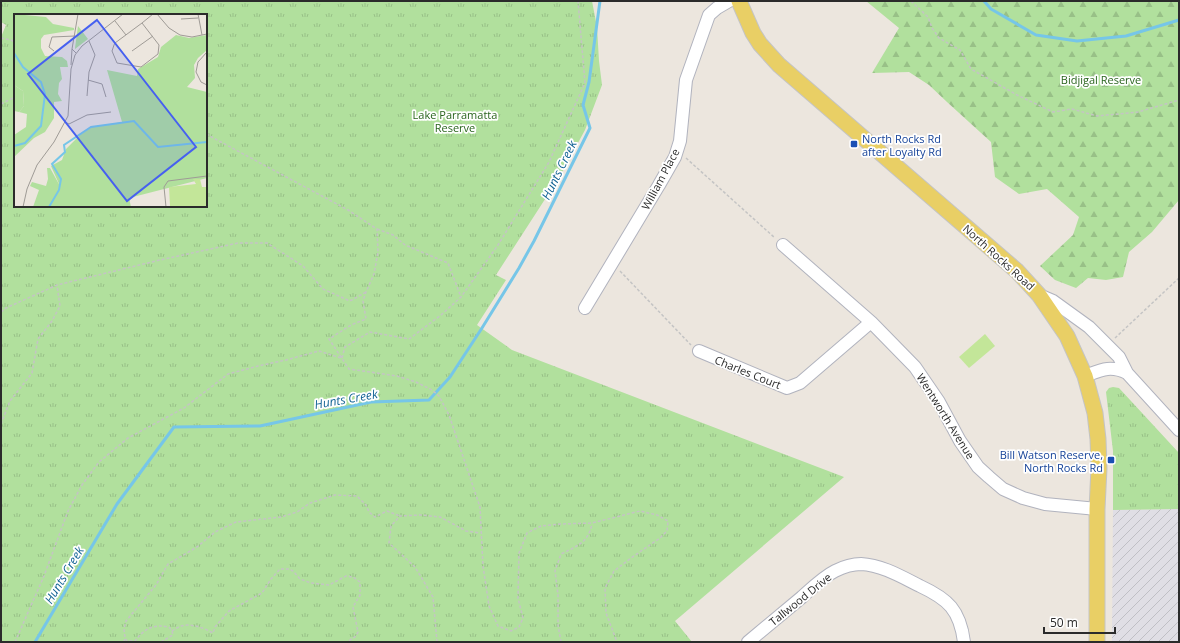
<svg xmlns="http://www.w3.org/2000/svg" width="1180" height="643" font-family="'Open Sans',sans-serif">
<defs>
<pattern id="industrial-furrows" width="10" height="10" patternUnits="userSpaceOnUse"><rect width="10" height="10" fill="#e0dee5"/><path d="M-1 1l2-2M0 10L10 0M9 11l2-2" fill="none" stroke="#c0bfc5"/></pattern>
<pattern id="grass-tufts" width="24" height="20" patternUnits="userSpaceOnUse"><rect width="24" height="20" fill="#b1e09d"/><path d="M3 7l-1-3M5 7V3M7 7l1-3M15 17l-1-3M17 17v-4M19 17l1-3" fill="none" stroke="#98c087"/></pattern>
<pattern id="forest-firs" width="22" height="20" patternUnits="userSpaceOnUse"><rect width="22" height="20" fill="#b1e09d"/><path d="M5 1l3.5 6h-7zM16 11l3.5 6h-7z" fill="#98c087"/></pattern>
</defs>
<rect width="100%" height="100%" fill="#ece6de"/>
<!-- industrial -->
<path fill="url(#industrial-furrows)" d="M 1179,509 L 1179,642 L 1112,642 L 1113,510 Z"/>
<!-- grass -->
<path fill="url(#grass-tufts)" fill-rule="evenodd" d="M 1,1 L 592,1 L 597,27 L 599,61 L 602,85 L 585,130 L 560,176 L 496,275 L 506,280 L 477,325 L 512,350 L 844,477 L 675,621 L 692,642 L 1,642 L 1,37 L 6,25 L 1,22 ZM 15,15 L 206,15 L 206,206 L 15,206 Z
M 1113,387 L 1119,388 L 1179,453 L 1179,509 L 1113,510 L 1113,451 L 1106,392 L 1109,388 Z"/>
<!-- forest -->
<path fill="url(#forest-firs)" d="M 866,1 L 1179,1 L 1179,200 L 1152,232 L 1129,252 L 1123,277 L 1106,280 L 1088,278 L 1076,288 L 1055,280 L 1040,266 L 1073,235 L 1079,217 L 1047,189 L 1019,194 L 995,177 L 991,142 L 947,102 L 929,85 L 909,72 L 872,73 L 899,28 Z"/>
<!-- pitch -->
<path fill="#c3e699" d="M 985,334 L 995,346 L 969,368 L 959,357 Z"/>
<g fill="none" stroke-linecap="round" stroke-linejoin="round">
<!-- stream -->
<path stroke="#76c6e8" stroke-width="3" d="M 984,1 L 991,9 L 1036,35 L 1077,41 L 1126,36 L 1179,20
M 35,642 L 117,504 L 174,427 L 260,426 L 371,402 L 429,400 L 450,377 L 482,328 L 519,268 L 534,241 L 590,128 L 583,105 L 589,82 L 600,1"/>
<defs>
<path id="minor" d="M 783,245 L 871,322 L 915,367 L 939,402 L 960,441 L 978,467 L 989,477 L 1003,489 L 1023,498 L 1045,504 L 1097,509
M 1039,295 L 1053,301 L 1089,327 L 1119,357 L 1127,373
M 585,308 L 659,185 L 675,157 L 680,141 L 686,80 L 709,15 L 717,8 L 729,1
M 699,351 L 787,388 L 800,383 L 871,322
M 1085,376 C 1101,370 1110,365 1127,373 L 1179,430
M 748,642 C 766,627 784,612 802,597 C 812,588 823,577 835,571 C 843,567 852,564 861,564 C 882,565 902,577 920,586 C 948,599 960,610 964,642"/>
<path id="major" d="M 739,1 L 753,33 L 760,44 L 779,65 L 1017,271 L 1039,295 L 1067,336 L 1085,376 L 1095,413 L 1098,439 L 1099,468 L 1097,509 L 1097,642"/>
</defs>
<!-- minor casing -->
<use href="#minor" stroke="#b1b3be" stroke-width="14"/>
<!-- major casing -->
<use href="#major" stroke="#c4c4c4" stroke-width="17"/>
<!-- path -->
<path stroke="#c4c4c4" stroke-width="1.5" stroke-dasharray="3 2" stroke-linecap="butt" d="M 911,1 L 928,17 L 932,28 L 939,38 L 960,50 L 971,69 L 1017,95 L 1053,112 L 1072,109 L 1097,116 L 1138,112 L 1179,100
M 1,38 L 11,40 L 15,42
M 1,104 L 15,97
M 206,134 L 348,210 L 377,229 L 378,252 L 374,274 L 366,292 L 363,301 L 366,319 L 351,325 L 329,339 L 349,369 L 397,376 L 416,382 L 432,390 L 439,396 L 449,415 L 480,507 L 483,566 L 489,606 L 498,626 L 511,631 L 519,627 L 523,618 L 518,598 L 519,553 L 527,533 L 541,526 L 560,524 L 592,523 L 640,511 L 657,515 L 668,521 L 667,531 L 660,538 L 631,558 L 614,571 L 605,588 L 606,613 L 617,642
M 686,158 L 775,238
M 377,229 L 393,235 L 405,245 L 448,263 L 461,297
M 620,271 L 691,345
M 1,312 L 6,308 L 57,285 L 160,260 L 238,243 L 267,243 L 303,266 L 323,289 L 350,301 L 366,292
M 1115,338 L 1179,278
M 342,358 L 345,347 L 370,332 L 409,339 L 441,315 L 461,297 L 498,245 L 549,162 L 585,83 L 578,1
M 1,424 L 10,401 L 32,373 L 38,339 L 52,321 L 60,306 L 57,285
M 172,631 C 175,629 178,627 181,626 C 191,623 204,628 213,633 L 215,627 L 229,611 L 262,593 L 271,579 L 280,569 L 289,569 L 293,571 L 300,579 L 311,583 L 329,585 L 346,576 L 353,577 L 360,582 L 360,595 L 353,607 L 358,632 L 356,636 L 347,642
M 15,642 L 44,576 L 68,511 L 82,485 L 99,462 L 128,438 L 184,408 L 228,374 L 258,366 L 286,360 L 319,351 L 341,358
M 124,642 L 125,638
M 161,642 L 173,635 L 172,631 L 169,627 C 153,624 145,628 135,641 L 127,641 L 125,638 L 124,629 L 126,621 L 156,585 L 168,564 L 197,547 L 215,532 L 236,522 L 281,517 L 297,512 L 310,503 L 335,495 L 357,496 L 366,505 L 369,512 L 375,517 L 387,511 L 400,516
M 437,642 L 433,597 L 415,567 L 389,543 L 391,526 L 400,516 L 421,515 L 440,517 L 466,531 L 480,533
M 561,642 L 558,625 L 558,595 L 555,571 L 561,554 C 577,546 588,543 592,524"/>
<!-- minor -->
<use href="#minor" stroke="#fff" stroke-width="12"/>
<!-- major -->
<use href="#major" stroke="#e9cf65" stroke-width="15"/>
</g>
<!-- markers -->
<g fill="#1a4fb4" stroke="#fff" stroke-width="1.5">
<rect x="850" y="140" width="8" height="8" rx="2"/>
<rect x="1107" y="456" width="8" height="8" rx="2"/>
</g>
<g text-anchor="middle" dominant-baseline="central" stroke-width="3.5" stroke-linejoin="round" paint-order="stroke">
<!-- park labels -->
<g font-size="11" fill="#2a651e" stroke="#fff">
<text x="1101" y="79">Bidjigal Reserve</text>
<text x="455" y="114">Lake Parramatta<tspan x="455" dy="13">Reserve</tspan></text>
</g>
<!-- transit labels -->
<g font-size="11" fill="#164399" stroke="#fff" text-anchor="start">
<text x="862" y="138">North Rocks Rd<tspan x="862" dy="13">after Loyalty Rd</tspan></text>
<text x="1103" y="454" text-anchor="end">Bill Watson Reserve,<tspan x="1103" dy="13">North Rocks Rd</tspan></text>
</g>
<!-- street labels -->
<g font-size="11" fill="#2b2b2b" stroke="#fff">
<text transform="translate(660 179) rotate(-62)">William Place</text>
<text transform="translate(999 257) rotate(42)">North Rocks Road</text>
<text transform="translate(748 372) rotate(22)">Charles Court</text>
<text transform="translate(946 416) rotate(58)">Wentworth Avenue</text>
<text transform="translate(800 599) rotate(-39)">Tallwood Drive</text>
</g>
<!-- water labels -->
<g font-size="12" font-style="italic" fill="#146495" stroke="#fff">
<text transform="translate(559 170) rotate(-64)">Hunts Creek</text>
<text transform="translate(346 399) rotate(-10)">Hunts Creek</text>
<text transform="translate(64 575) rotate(-59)">Hunts Creek</text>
</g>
</g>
<!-- overview -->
<g transform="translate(14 14)">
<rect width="193" height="193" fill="#ece6de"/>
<path d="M 64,12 L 74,25 L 61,35 L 61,34 ZM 162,21 L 175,24 L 193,21 L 193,36 L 184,44 L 180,51 L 181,64 L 173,73 L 193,78 L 193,164 L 115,184 L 117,193 L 19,193 L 25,176 L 16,172 L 18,168 L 32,172 L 34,165 L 33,154 L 36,154 L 46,172 L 37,152 L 48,146 L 52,135 L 66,121 L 78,113 L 108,108 L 93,56 L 123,62 L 124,55 L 144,43 L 147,33 ZM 0,71 L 9,77 L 10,92 L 5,98 L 0,97 Z" fill="#b1e09d"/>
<path d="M 0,0 L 32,3 L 39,10 L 60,14 L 60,16 L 30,21 L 27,25 L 27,34 L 31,42 L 48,43 L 53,47 L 54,53 L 46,53 L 48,65 L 45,69 L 44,80 L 48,87 L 40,88 L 40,104 L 31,118 L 20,124 L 0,143 L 0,121 L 12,113 L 13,100 L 5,98 L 10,92 L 9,77 L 0,71 Z" fill="#b1e09d"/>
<path d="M 179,165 L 186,165 L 188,173 L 193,173 L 193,193 L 156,192 L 155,173 L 182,170 Z" fill="#c3e699"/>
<path fill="none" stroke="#76c6e8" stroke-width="2" d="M 0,39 L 9,53 L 27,68 L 31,80 L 27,112 L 11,129 L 0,132M 35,193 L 45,176 L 47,165 L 38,150 L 51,138 L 50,131 L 77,113 L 120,107 L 144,133 L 193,128"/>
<path fill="none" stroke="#9f9b96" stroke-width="1" d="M 143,0 L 155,14 L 166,21 L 178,23 L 193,20M 184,0 L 188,21M 167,5 L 184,4M 101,7 L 112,21M 128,9 L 145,31 L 144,40 L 127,53 L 103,49 L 98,37 L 100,31 L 101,29 L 128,9 L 139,0M 40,37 L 35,33 L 38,23 L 61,22M 118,37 L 139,22M 193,38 L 184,48 L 182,58 L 187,68 L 193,71M 62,39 L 58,35 L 64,0M 57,51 L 58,35M 74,66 L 88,70 L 92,83M 73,82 L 75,58 L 81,41 L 75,27M 51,108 L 55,110 L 73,101 L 97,98M 9,193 L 13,175 L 23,151 L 40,128 L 54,102 L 57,55 L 61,41 L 68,32 L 109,0M 152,193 L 150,173 L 154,167 L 193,162"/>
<path fill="#4660f0" fill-opacity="0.15" stroke="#4660f0" stroke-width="2" d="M 83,6 L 182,133 L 113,187 L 14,60 Z"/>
<rect width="193" height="193" fill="none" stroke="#2b2b2b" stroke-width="2"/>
</g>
<!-- border -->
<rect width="1180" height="643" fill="none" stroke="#2b2b2b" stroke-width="4"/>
<!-- scale -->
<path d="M1044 627v6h71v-6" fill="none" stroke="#2b2b2b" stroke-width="2"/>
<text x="1050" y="627" font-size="12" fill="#2b2b2b" stroke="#ffffff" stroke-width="3" paint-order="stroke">50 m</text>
</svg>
